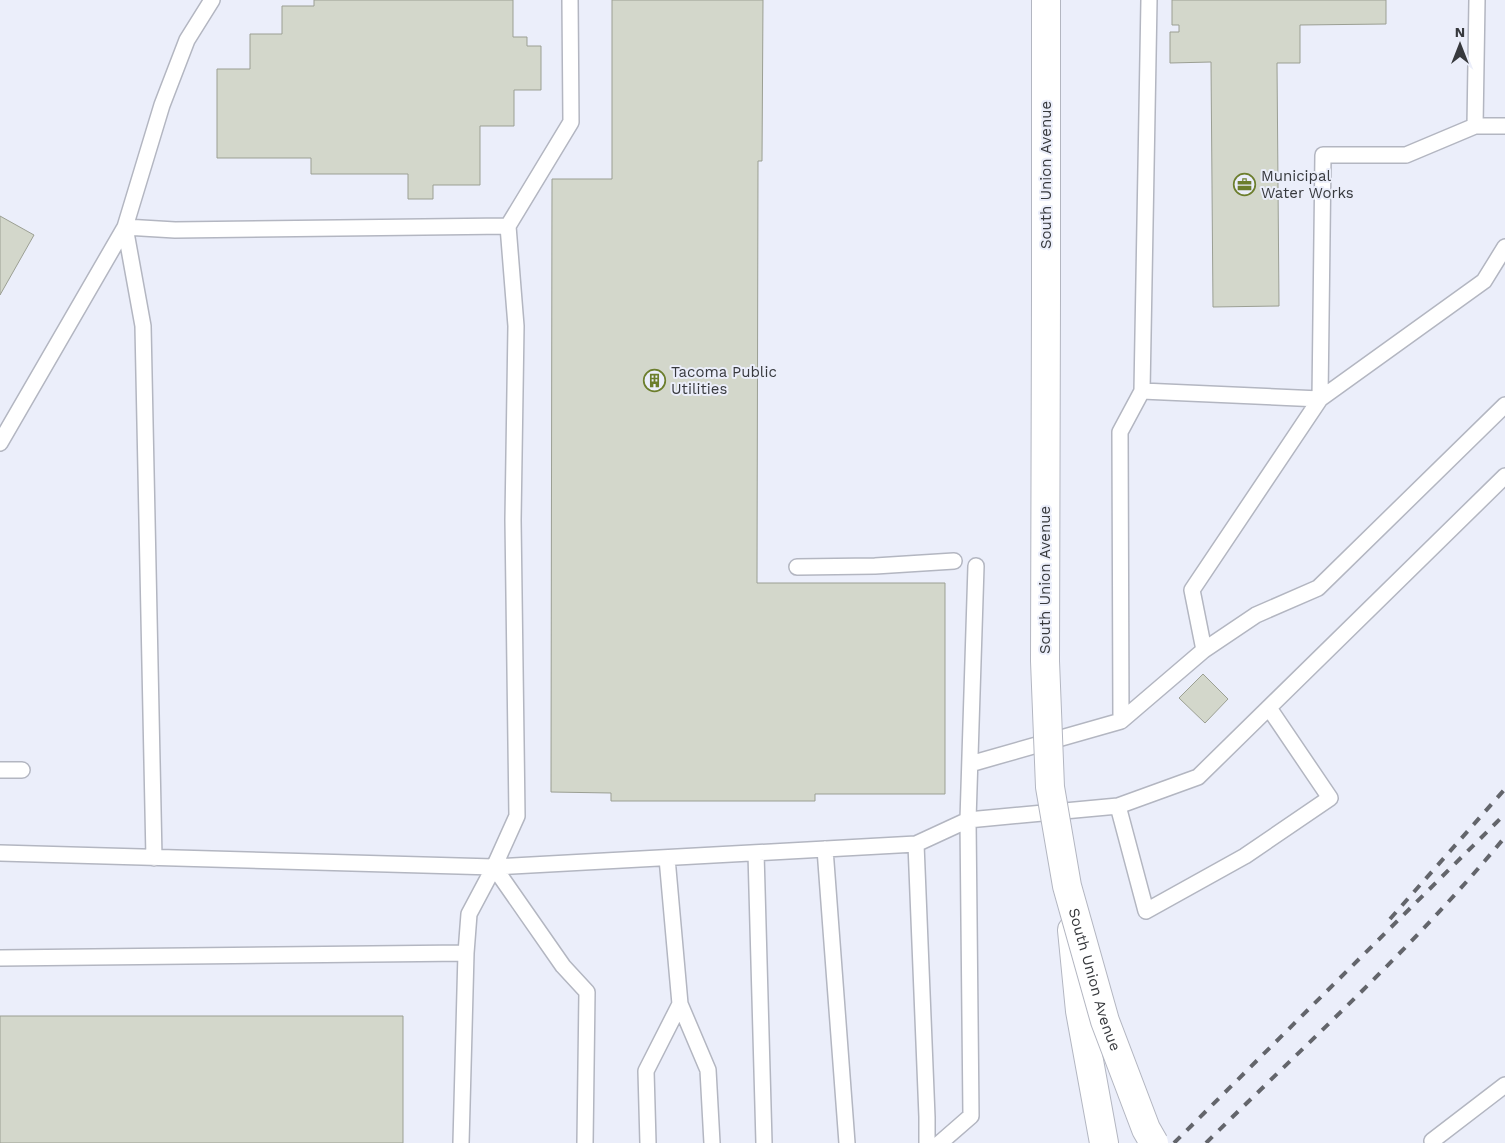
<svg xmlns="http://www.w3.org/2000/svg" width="1505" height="1143" font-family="'Work Sans',sans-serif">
<rect width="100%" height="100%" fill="#ebeefa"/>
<!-- building -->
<path fill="#d3d7cb" stroke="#9b9f93" d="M 314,0 L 513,0 L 513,37 L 527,37 L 527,46 L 541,46 L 541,90 L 514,90 L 514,126 L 480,126 L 480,185 L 433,185 L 433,199 L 408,199 L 408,174 L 311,174 L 311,158 L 217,158 L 217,69 L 250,69 L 250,34 L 282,34 L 282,6 L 314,6 Z
M 612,0 L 763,0 L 762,161 L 758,161 L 757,583 L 945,583 L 945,794 L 815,794 L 815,801 L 611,801 L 611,793 L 551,792 L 552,179 L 612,179 Z
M 1172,0 L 1386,0 L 1386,24 L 1300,25 L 1300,63 L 1277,63 L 1279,306 L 1213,307 L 1211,62 L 1170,63 L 1170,32 L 1179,32 L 1179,25 L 1172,25 Z
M 0,216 L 34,235 L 0,295 Z
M 1203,674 L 1228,699 L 1205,723 L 1179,698 Z
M 0,1016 L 403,1016 L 403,1143 L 0,1143 Z"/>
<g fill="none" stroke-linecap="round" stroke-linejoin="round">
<defs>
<path id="lane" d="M 1475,126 L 1477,0
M 125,227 L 143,326 L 154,858
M 125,227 L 175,230 L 508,226
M 1142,391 L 1320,399 L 1323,155 L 1406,155 L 1475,126 L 1505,126
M 0,443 L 125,227 L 162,105 L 187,40 L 212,0
M 797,567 L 875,566 L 954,561
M 1204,650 L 1192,590 L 1320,399 L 1484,281 L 1505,247
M 1121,721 L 1120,432 L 1142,391 L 1149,0
M 970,764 L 1121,721 L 1204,650 L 1256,615 L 1318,588 L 1505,405
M 0,770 L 22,770
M 1118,806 L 1146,911 L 1245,856 L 1330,798 L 1269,708
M 916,844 L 927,1117 L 927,1143
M 825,849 L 847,1143
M 0,853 L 494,867 L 916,844 L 968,820 L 1118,806 L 1198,777 L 1505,476
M 756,853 L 764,1143
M 667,858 L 680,1004 L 708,1070 L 712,1143
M 494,867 L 563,966 L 587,992 L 585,1143
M 0,958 L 466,953
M 461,1143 L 466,953 L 469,914 L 494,867 L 517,816 L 513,520 L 516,326 L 508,226 L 571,122 L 570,0
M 648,1143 L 646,1071 L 680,1004
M 940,1143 L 971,1116 L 968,820 L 976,566
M 1433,1143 L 1432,1141 L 1505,1085"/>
<path id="primary" d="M 1046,296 L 1046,0
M 1072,930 L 1080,1011 L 1104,1143"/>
</defs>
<!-- lane casing -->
<use href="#lane" stroke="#b3b6c1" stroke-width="18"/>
<!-- primary casing -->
<use href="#primary" stroke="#b3b6c1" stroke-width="30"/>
<!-- lane -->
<use href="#lane" stroke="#fff" stroke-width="15"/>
<!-- primary -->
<use href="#primary" stroke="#fff" stroke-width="28"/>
<!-- rail -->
<path stroke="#63656b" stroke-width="4" stroke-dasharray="9 9" stroke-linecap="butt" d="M 1390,919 L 1505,789
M 1174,1143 L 1505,814
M 1206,1143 C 1307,1043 1414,947 1505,837"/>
<defs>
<g id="primary-bridge">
<path id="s1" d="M 1046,296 L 1045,661 L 1050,787 L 1067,886 L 1105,1021 L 1146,1129 L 1154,1143"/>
</g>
</defs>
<!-- primary-bridge casing -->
<use href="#primary-bridge" stroke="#b3b6c1" stroke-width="30" stroke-linecap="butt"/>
<!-- primary-bridge -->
<use href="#primary-bridge" stroke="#fff" stroke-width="28"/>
</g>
<!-- icons -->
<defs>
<symbol id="office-ring" viewBox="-11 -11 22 22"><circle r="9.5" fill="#ebeefa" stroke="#6c7e2d" stroke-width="1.5"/><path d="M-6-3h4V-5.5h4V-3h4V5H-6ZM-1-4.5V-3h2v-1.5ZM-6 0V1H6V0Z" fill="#6c7e2d"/></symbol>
<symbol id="building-ring" viewBox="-11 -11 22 22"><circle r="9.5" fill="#ebeefa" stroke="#6c7e2d" stroke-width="1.5"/><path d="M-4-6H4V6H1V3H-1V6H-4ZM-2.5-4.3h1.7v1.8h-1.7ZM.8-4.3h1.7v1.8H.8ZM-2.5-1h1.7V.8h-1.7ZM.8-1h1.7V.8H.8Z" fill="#6c7e2d"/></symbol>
</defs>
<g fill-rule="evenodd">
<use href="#office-ring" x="1232" y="172" width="25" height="25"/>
<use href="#building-ring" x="642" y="368" width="25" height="25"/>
</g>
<g text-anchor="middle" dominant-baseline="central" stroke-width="4" stroke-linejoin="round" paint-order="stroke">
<!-- street labels -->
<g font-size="15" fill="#37393d" stroke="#ebeefa">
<text transform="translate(1046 175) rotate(-90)">South Union Avenue</text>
<text transform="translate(1045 580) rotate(-90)">South Union Avenue</text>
<text stroke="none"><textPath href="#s1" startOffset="689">South Union Avenue</textPath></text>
</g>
<!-- poi labels -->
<g font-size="15" fill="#37393d" stroke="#ebeefa" text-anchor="start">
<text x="1261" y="176">Municipal<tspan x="1261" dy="17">Water Works</tspan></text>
<text x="671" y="372">Tacoma Public<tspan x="671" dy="17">Utilities</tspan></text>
</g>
</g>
<!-- north arrow -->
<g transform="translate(1460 45)" stroke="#ebeefa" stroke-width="4" paint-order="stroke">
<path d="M0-4L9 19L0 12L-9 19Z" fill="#37393d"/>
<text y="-8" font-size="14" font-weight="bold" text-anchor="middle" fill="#37393d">N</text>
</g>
</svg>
